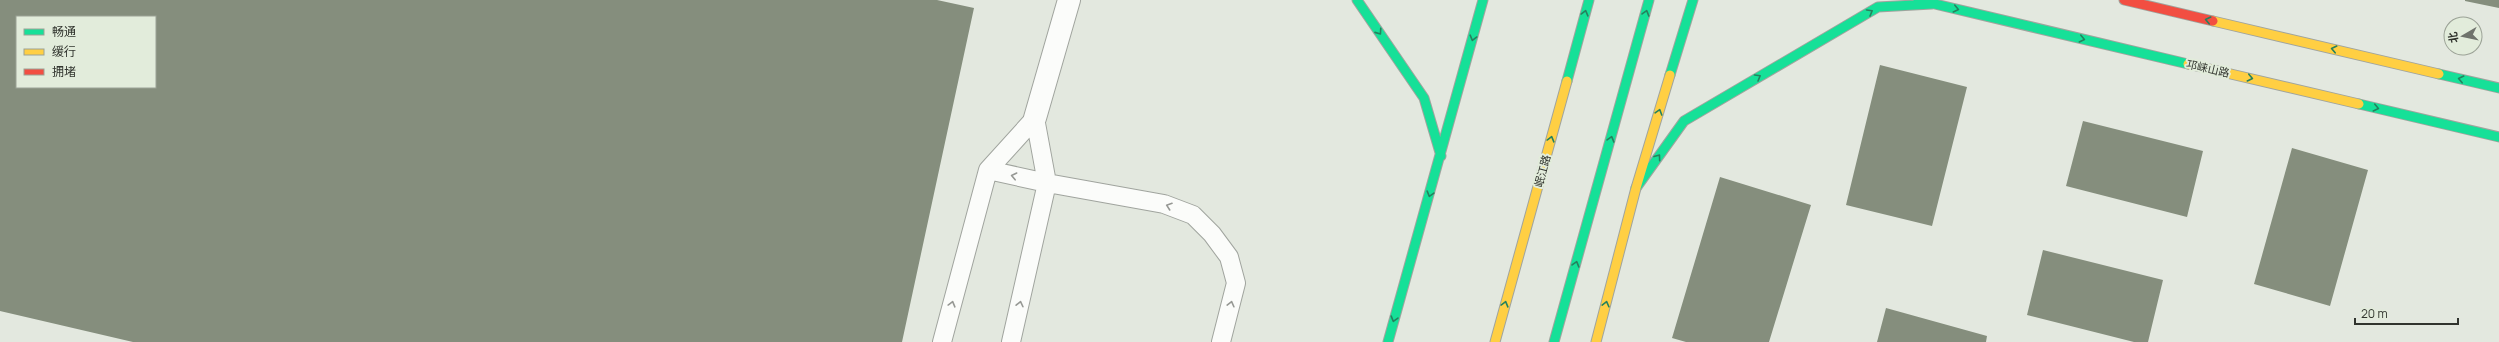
<svg xmlns="http://www.w3.org/2000/svg" width="2499" height="342" font-family="Manrope,'Noto Sans SC',sans-serif">
<rect width="100%" height="100%" fill="#e3e8df"/>
<!-- building -->
<path fill="#858e7d" fill-rule="evenodd" d="M 0,0 L 937,0 L 974,8 L 902,342 L 133,342 L 0,311 ZM 17,17 L 155,17 L 155,87 L 17,87 Z
M 2465,0 L 2499,0 L 2499,8 L 2465,1 Z
M 1880,65 L 1967,87 L 1932,226 L 1846,205 Z
M 2083,121 L 2203,151 L 2187,217 L 2066,186 Z
M 2292,148 L 2368,170 L 2330,306 L 2254,284 Z
M 1720,177 L 1811,205 L 1769,342 L 1686,342 L 1672,338 Z
M 2043,250 L 2163,280 L 2148,342 L 2134,342 L 2027,315 Z
M 1886,308 L 1987,336 L 1986,342 L 1877,342 Z"/>
<g fill="none" stroke-linecap="round" stroke-linejoin="round">
<defs>
<path id="lane" d="M 988,170 L 1047,183 L 1164,204 L 1193,215 L 1212,234 L 1229,257 L 1236,283 L 1221,342
M 942,342 L 988,170 L 1035,118
M 1011,342 L 1047,183 L 1035,118"/>
<path id="street" d="M 1035,118 L 1069,0"/>
<path id="fast" d="M 1357,0 L 1424,98 L 1441,156
M 1918,0 L 2188,64
M 2439,74 L 2499,88
M 1670,75 L 1693,0
M 1567,81 L 1589,0
M 2359,104 L 2499,137
M 1636,188 L 1684,121 L 1878,7 L 1932,4
M 1388,342 L 1483,0
M 1554,342 L 1649,0"/>
<path id="slow" d="M 2213,21 L 2439,74
M 2188,64 L 2359,104
M 1495,342 L 1567,81
M 1596,342 L 1636,188 L 1670,75"/>
<path id="jam" d="M 2124,0 L 2213,21"/>
</defs>
<!-- lane casing -->
<use href="#lane" stroke="#a0a49e" stroke-width="20"/>
<!-- street casing -->
<use href="#street" stroke="#a0a49e" stroke-width="24"/>
<!-- fast casing -->
<use href="#fast" stroke="#a0a49e" stroke-width="11"/>
<!-- slow casing -->
<use href="#slow" stroke="#a0a49e" stroke-width="11"/>
<!-- jam casing -->
<use href="#jam" stroke="#a0a49e" stroke-width="11"/>
<!-- lane -->
<use href="#lane" stroke="#fbfcfa" stroke-width="18"/>
<!-- street -->
<use href="#street" stroke="#fbfcfa" stroke-width="22"/>
<!-- fast -->
<use href="#fast" stroke="#16e098" stroke-width="9"/>
<!-- slow -->
<use href="#slow" stroke="#ffcf43" stroke-width="9"/>
<!-- jam -->
<use href="#jam" stroke="#f24e42" stroke-width="9"/>
</g>
<!-- one-way arrows -->
<defs><path id="oneway-chevron" d="M-2-3.5L2.5 0L-2 3.5" fill="none" stroke-width="1.6" stroke-linecap="round" stroke-linejoin="round"/></defs>
<g stroke="#25815e">
<use href="#oneway-chevron" transform="translate(1956 9) rotate(13)"/>
<use href="#oneway-chevron" transform="translate(1870 12) rotate(-30)"/>
<use href="#oneway-chevron" transform="translate(1585 13) rotate(-75)"/>
<use href="#oneway-chevron" transform="translate(1646 13) rotate(-74)"/>
<use href="#oneway-chevron" transform="translate(2208 20) rotate(-167)"/>
<use href="#oneway-chevron" transform="translate(1379 32) rotate(55)"/>
<use href="#oneway-chevron" transform="translate(1473 38) rotate(105)"/>
<use href="#oneway-chevron" transform="translate(2082 39) rotate(13)"/>
<use href="#oneway-chevron" transform="translate(2334 49) rotate(-167)"/>
<use href="#oneway-chevron" transform="translate(1758 77) rotate(-30)"/>
<use href="#oneway-chevron" transform="translate(2250 78) rotate(13)"/>
<use href="#oneway-chevron" transform="translate(2461 79) rotate(-167)"/>
<use href="#oneway-chevron" transform="translate(2376 108) rotate(13)"/>
<use href="#oneway-chevron" transform="translate(1659 112) rotate(-73)"/>
<use href="#oneway-chevron" transform="translate(1551 139) rotate(-75)"/>
<use href="#oneway-chevron" transform="translate(1611 139) rotate(-74)"/>
<use href="#oneway-chevron" transform="translate(1658 157) rotate(-54)"/>
<use href="#oneway-chevron" transform="translate(1430 194) rotate(106)"/>
<use href="#oneway-chevron" transform="translate(1576 264) rotate(-74)"/>
<use href="#oneway-chevron" transform="translate(1505 304) rotate(-75)"/>
<use href="#oneway-chevron" transform="translate(1606 304) rotate(-76)"/>
<use href="#oneway-chevron" transform="translate(1394 319) rotate(106)"/>
</g>
<g stroke="#969894">
<use href="#oneway-chevron" transform="translate(1014 176) rotate(-167)"/>
<use href="#oneway-chevron" transform="translate(1169 206) rotate(-161)"/>
<use href="#oneway-chevron" transform="translate(952 304) rotate(-75)"/>
<use href="#oneway-chevron" transform="translate(1020 304) rotate(-77)"/>
<use href="#oneway-chevron" transform="translate(1231 304) rotate(-76)"/>
</g>
<g text-anchor="middle" dominant-baseline="central" stroke-width="4" stroke-linejoin="round" paint-order="stroke">
<!-- street labels -->
<g font-size="11" fill="#31342e" stroke="#e2ecdb">
<text transform="translate(2208 68) rotate(13)">邛崃山路</text>
<text transform="translate(1542 171) rotate(-75)">岷江路</text>
</g>
</g>
<!-- legend -->
<rect x="16" y="16" width="140" height="72" fill="#e2ecdb" stroke="#9ba296"/>
<rect x="24" y="29" width="20" height="6" fill="#16e098" stroke="#9ba296"/>
<text x="52" y="36" font-size="12" fill="#31342e">畅通</text>
<rect x="24" y="49" width="20" height="6" fill="#ffcf43" stroke="#9ba296"/>
<text x="52" y="56" font-size="12" fill="#31342e">缓行</text>
<rect x="24" y="69" width="20" height="6" fill="#f24e42" stroke="#9ba296"/>
<text x="52" y="76" font-size="12" fill="#31342e">拥堵</text>
<!-- north arrow -->
<g transform="translate(2463 36) rotate(261)"><circle r="19" fill="#e2ecdb" stroke="#9ba296"/>
<path d="M0-3L7 15L0 10L-7 15Z" fill="#6f736c"/>
<text y="-6" font-size="11" font-weight="bold" text-anchor="middle" fill="#31342e">北</text>
</g>
<!-- scale -->
<path d="M2355 318v6h103v-6" fill="none" stroke="#31342e" stroke-width="2"/>
<text x="2361" y="318" font-size="12" fill="#31342e" stroke="#e2ecdb" stroke-width="3" paint-order="stroke">20 m</text>
</svg>
